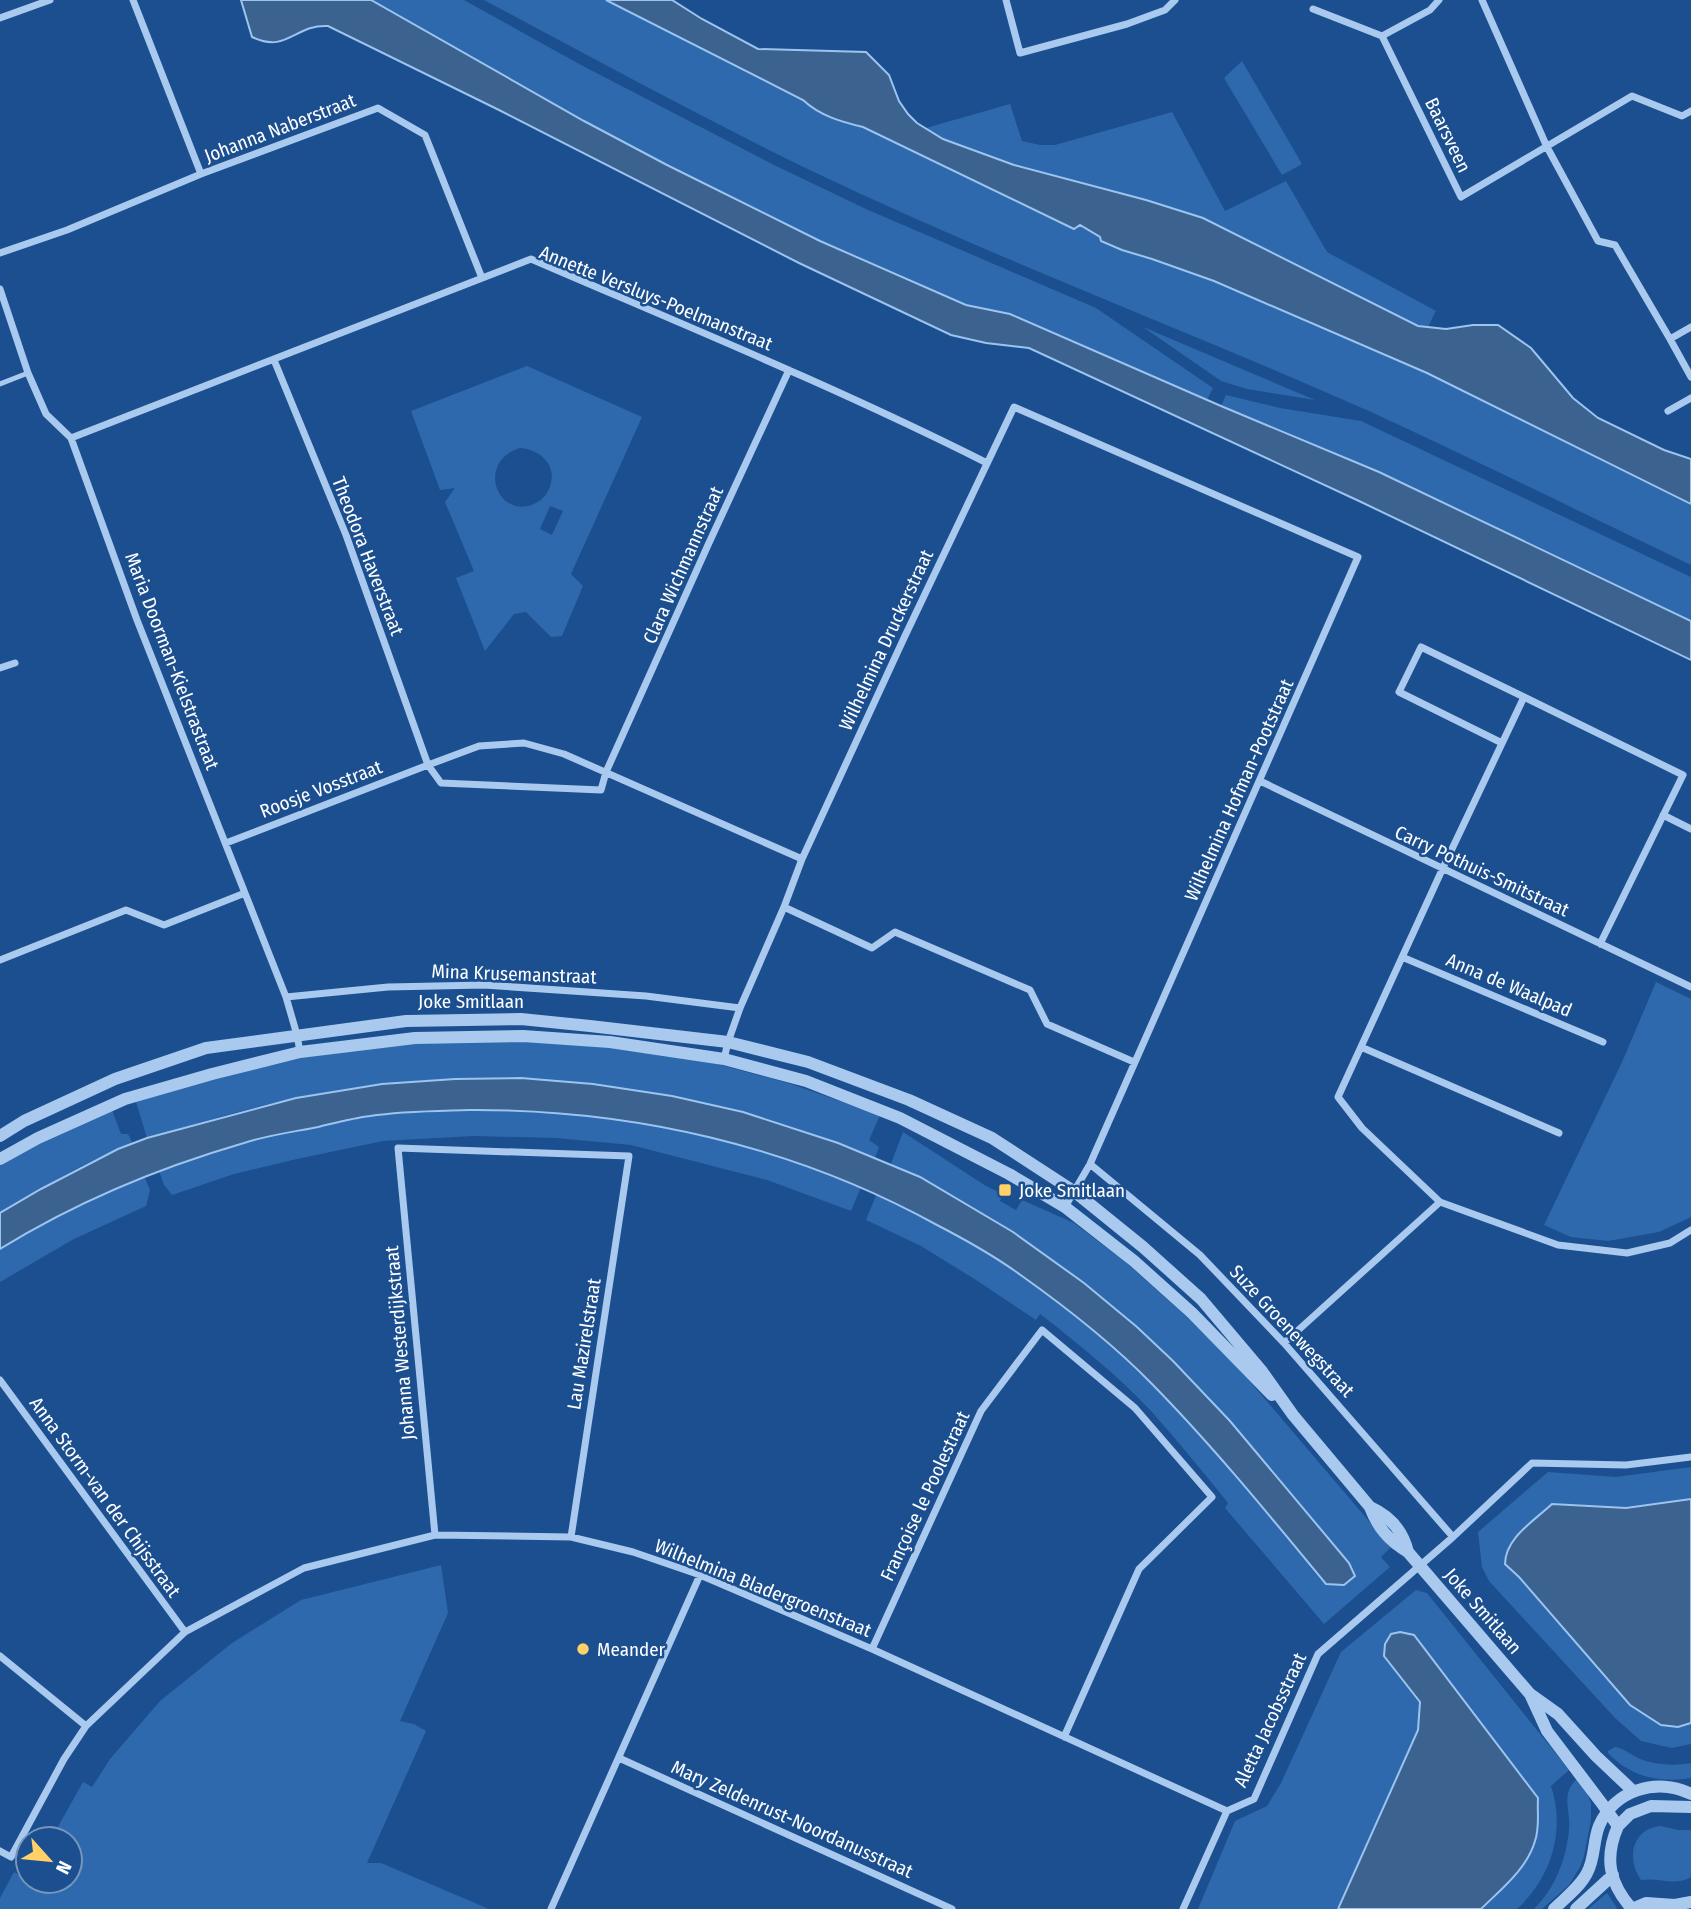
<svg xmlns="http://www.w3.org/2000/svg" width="1691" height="1909" font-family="'Fira Sans Condensed',sans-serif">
<rect width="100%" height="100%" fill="#1b4f8f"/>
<!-- green -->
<path fill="#2e69ad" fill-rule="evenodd" d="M 371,0 L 464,0 L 581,65 L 772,164 L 866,209 L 1096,308 L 1213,388 L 1207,400 L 1010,314 L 966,305 L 820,241 L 667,165 L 584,121 Z
M 484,0 L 606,0 L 804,100 C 820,116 842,122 863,127 L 1073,229 L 1080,225 C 1088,229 1099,232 1102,241 L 1122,250 L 1152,259 L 1214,281 L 1427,373 L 1691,504 L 1691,565 C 1584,514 1478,461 1371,412 C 1173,324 969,249 775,153 C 677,104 581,52 484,0 Z
M 1242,61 L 1302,164 L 1282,175 L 1224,78 Z
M 1010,104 L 1022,141 L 1040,145 L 1055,145 L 1172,112 L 1225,211 L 1286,181 L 1327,252 L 1436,311 L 1428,327 L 1418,326 L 1203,218 L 1014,165 L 943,139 L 926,128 Z
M 1143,327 L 1315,400 L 1247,389 L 1221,381 Z
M 527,366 L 642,417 L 571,574 L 583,586 L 562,636 L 551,637 L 526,612 L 514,614 L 485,651 L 456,578 L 474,571 L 445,502 L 455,488 L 440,490 L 411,411 ZM 520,448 C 538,449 556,463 551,483 C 549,492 543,500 534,504 C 498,520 475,462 520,448 ZM 550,506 L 563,511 L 552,535 L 540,529 Z
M 1226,395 L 1280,408 L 1361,421 L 1691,577 L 1691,621 L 1379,472 L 1221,406 Z
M 1656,982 L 1691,999 L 1691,1217 L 1659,1232 L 1608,1241 L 1571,1237 L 1544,1225 L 1623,1060 Z
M 466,1038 L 593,1043 L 699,1059 L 791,1084 L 880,1115 L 869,1140 L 879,1147 L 875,1158 C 687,1084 495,1056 296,1098 C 246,1108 196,1124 147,1138 L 136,1102 L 209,1078 L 309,1054 Z
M 112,1110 L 121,1134 L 128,1134 L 133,1144 C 88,1159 41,1188 0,1213 L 0,1165 L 26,1149 Z
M 446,1110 L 518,1110 L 631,1121 L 732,1142 L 800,1163 L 861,1187 L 851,1211 L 767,1180 L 631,1145 L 556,1138 L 474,1136 L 383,1141 L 297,1159 L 234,1174 L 172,1195 L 164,1185 L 159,1171 L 247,1141 L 370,1116 Z
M 903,1132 L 986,1186 L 1003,1194 L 1000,1201 L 1016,1210 L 1022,1200 L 1074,1223 L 1123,1260 L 1194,1323 L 1247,1378 L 1391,1547 L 1381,1557 L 1390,1567 L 1324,1624 L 1225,1508 L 1228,1503 C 1203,1472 1178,1441 1151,1411 C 1118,1376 1079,1344 1040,1314 L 1036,1320 L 976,1280 L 921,1246 L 866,1220 L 877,1193 C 954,1231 1026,1275 1092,1329 C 1179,1401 1254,1497 1326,1584 L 1349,1563 L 1230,1421 L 1173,1361 L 1137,1327 L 1084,1283 L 1014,1232 L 920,1177 L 890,1166 Z
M 144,1176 L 150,1190 L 146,1206 L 74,1239 L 0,1282 L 0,1249 L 65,1212 Z
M 1691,1467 L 1691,1499 L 1626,1508 L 1552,1504 L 1505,1555 L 1505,1564 L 1678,1727 L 1691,1723 L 1691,1744 L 1672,1748 L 1641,1741 L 1615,1718 L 1489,1581 L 1482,1567 L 1478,1532 L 1548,1472 L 1616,1477 Z
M 441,1565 L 448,1613 L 400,1721 L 414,1724 L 426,1731 L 367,1863 L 381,1863 L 489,1909 L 0,1909 L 0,1898 L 14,1872 L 28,1879 L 28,1881 L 70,1881 L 70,1839 L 51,1839 L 83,1782 L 92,1787 L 110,1759 L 160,1701 L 232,1643 L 301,1600 Z
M 1416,1590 L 1427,1593 L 1569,1770 L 1551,1786 C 1566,1831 1551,1878 1517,1909 L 1481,1909 L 1519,1872 L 1538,1824 L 1537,1813 L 1384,1656 L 1420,1702 L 1418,1730 L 1338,1909 L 1198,1909 L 1235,1821 L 1267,1806 L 1281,1783 L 1341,1652 Z
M 1615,1747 C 1624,1748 1631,1755 1640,1759 C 1656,1765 1674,1766 1691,1763 L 1691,1778 C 1659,1783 1631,1777 1608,1753 L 1608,1751 Z
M 1577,1779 L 1586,1790 L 1591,1803 L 1591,1820 L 1584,1856 L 1580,1867 L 1569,1885 L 1542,1909 L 1534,1909 C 1555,1888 1566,1860 1569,1830 C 1571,1811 1560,1794 1577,1779 Z
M 1661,1826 L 1678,1830 L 1691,1830 L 1691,1877 C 1675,1887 1659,1877 1641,1880 C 1626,1859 1632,1828 1661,1826 Z
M 1607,1893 L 1617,1908 L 1616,1909 L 1588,1909 Z"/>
<!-- water -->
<path fill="#3c6290" stroke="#9cc4f0" stroke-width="2" d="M 241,0 L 371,0 L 584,121 L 667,165 L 820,241 L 966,305 L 1010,314 L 1221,406 L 1379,472 L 1691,621 L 1691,660 L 1359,501 L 1029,348 L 986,343 L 951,335 L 799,263 L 499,110 L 328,26 C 295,24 287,54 252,37 Z
M 606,0 L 672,0 L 702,19 L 758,49 L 866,52 L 889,75 L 899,101 L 908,114 L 917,123 L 943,139 L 1014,165 L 1146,200 L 1203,218 L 1418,326 L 1446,329 L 1473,325 L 1498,325 L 1531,348 L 1573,398 L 1598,418 L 1664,450 L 1691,459 L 1691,504 L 1427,373 L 1214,281 L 1152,259 L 1122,250 L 1101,241 L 1100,237 L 1080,225 L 1074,229 L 863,127 C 842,122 820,116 803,100 Z
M 521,1078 L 593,1084 L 672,1096 L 743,1112 L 838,1143 L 920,1177 L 1013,1232 L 1084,1283 L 1137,1327 L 1173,1361 L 1230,1421 L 1349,1563 L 1355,1576 L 1344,1585 L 1326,1584 C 1270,1516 1213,1446 1151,1383 C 1112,1343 1067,1308 1022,1276 C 996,1257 966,1240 937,1225 C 794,1146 632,1109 469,1110 C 437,1111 402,1111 370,1116 C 353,1118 335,1123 318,1127 C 293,1132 268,1135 244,1143 C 158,1168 76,1202 0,1249 L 0,1213 L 41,1189 L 118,1149 L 147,1138 L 296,1098 L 382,1084 L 455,1079 Z
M 1691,1499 L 1691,1723 L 1678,1727 L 1661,1725 L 1630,1705 L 1519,1577 L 1505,1564 C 1505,1538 1534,1521 1552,1504 L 1626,1508 Z
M 1400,1632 L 1414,1635 L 1538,1798 C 1537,1812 1540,1827 1535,1841 C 1527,1869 1501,1889 1481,1909 L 1338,1909 L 1418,1730 L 1420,1702 L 1384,1656 L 1385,1644 L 1391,1634 Z"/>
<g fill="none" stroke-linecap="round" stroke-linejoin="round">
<!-- service -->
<path stroke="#a9c9ee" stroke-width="5" d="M 0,384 L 28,373"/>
<!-- minor -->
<path stroke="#a9c9ee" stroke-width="7" d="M 133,0 L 201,174
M 1006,0 L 1020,53 L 1127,24 L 1165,10 L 1175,0
M 1439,0 L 1430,10 L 1382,36 L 1461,197 L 1632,96 L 1682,116 L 1691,111
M 1482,0 L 1547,147 L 1598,241 L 1615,245 L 1670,339 L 1691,327
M 1313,9 L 1382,36
M 0,18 L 50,0
M 0,253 L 67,230 L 201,174 L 378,108 L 425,135 L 482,278
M 0,289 L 28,373 L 46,414 L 71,438 L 137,620 L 286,997 L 297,1035 L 300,1052
M 1670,339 L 1691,377
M 274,360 L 346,535 L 428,765 L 479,746 L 524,743 L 564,754 L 802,859
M 1668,411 L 1691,398
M 71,438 L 531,259 C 684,325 838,388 987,463
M 0,668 L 15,663
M 1502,743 L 1399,692 L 1421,647 L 1524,697
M 1260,781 L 1691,987
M 1663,815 L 1691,829
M 226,843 L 428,765 L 441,783 L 601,790 L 606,772 L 708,545 L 789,370
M 784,907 L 872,948 L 895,932 L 1030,990 L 1047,1024 L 1134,1062
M 1600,944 L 1683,775 L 1524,697 L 1442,870 L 1338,1097 L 1362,1128 L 1440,1202 L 1558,1245 L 1627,1253 L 1670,1243 L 1691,1230
M 1402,957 L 1603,1042
M 0,960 L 126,910 L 164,925 L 245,893
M 286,997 L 388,987 L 484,985 L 646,996 L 740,1008
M 1361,1047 L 1559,1133
M 724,1059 L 728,1042 L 740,1008 L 784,907 L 802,859 L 904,638 L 1014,407 L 1358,557 L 1090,1164 L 1065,1207
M 1090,1164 L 1200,1255 L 1284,1343 L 1453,1537
M 1284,1343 L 1440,1202
M 0,1380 L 185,1632
M 435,1535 L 398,1148 L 629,1156 L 571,1537
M 872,1649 L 981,1411 L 1042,1330 L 1135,1408 L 1212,1497 L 1139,1569 L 1064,1737
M 0,1656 L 86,1726
M 619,1758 L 952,1909
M 0,1851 L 11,1857 L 64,1759 L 86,1726 L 185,1632 L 304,1568 L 435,1535 L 571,1537 L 633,1552 L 700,1575 L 872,1649 L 1227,1811
M 551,1909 L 700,1575
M 1183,1909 L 1227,1811 L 1254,1799 L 1318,1654 L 1453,1537 L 1532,1463 L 1626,1465 L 1691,1457"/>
<!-- tertiary -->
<path stroke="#a9c9ee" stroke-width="12" d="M 0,1136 L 24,1121 L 115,1079 L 206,1048 L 406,1021 L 521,1019 L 590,1026 L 728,1042 L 808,1062 L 909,1100 L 992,1138 L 1075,1192 L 1143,1247 L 1201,1299 L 1261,1370 L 1293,1415 L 1370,1507 C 1378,1528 1389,1541 1408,1552 L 1530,1694 L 1558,1714 L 1596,1756 L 1633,1791
M 0,1159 L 38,1138 L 125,1099 L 212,1074 L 300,1052 L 415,1038 L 523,1036 L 610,1042 L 724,1059 L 806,1081 L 900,1118 L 1009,1174 L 1065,1207 L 1134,1261 L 1192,1313 L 1272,1395
M 1370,1507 C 1390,1516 1403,1531 1408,1552
M 1530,1694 L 1547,1731 L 1603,1805 L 1618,1826 C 1604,1858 1609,1883 1632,1909
M 1618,1826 L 1630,1814 L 1651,1806 L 1691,1807
M 1554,1909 C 1565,1898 1580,1887 1587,1873 C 1595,1859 1593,1841 1599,1826 C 1614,1790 1657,1777 1691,1794
M 1576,1909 L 1613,1875
M 1632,1909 L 1646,1903 L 1675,1905 L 1691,1902"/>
</g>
<!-- markers -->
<g fill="#ffd166" stroke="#1b4f8f" stroke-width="2.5">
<rect x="998" y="1183" width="14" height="14" rx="3.5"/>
<circle cx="583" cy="1649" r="7"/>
</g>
<g text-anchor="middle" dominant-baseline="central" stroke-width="5" stroke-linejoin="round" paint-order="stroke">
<!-- street labels -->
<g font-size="19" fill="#fff" stroke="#1b4f8f">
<text transform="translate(280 128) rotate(-21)">Johanna Naberstraat</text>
<text transform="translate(1448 135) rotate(64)">Baarsveen</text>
<text transform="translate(656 298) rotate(22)">Annette Versluys-Poelmanstraat</text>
<text transform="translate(368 556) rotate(69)">Theodora Haverstraat</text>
<text transform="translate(683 565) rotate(-66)">Clara Wichmannstraat</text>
<text transform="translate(886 640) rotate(-65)">Wilhelmina Druckerstraat</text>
<text transform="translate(172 661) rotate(69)">Maria Doorman-Kielstrastraat</text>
<text transform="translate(321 789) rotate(-21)">Roosje Vosstraat</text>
<text transform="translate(1239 790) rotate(-66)">Wilhelmina Hofman-Pootstraat</text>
<text transform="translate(1482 871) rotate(25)">Carry Pothuis-Smitstraat</text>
<text transform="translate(514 974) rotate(2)">Mina Krusemanstraat</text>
<text transform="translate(1509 985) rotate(23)">Anna de Waalpad</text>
<text x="471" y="1001">Joke Smitlaan</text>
<text transform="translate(1292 1331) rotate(47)">Suze Groenewegstraat</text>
<text transform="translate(400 1343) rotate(-95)">Johanna Westerdijkstraat</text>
<text transform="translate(584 1344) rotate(-81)">Lau Mazirelstraat</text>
<text transform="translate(925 1496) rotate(-65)">Françoise le Poolestraat</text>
<text transform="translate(105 1497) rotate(54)">Anna Storm-van der Chijsstraat</text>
<text transform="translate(763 1588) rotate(22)">Wilhelmina Bladergroenstraat</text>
<text transform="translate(1483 1611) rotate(49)">Joke Smitlaan</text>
<text transform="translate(1270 1720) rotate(-65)">Aletta Jacobsstraat</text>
<text transform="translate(792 1819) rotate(24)">Mary Zeldenrust-Noordanusstraat</text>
</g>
<!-- poi labels -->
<g font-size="19" fill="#fff" stroke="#1b4f8f" text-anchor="start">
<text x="1019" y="1190">Joke Smitlaan</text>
<text x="597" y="1649">Meander</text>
</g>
</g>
<!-- north arrow -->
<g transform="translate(49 1860) rotate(117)"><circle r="33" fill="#1b4f8f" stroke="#7695bc" stroke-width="2"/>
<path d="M0-5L12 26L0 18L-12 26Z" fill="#ffd166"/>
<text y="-10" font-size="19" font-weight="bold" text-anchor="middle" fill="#ffffff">N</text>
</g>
</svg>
